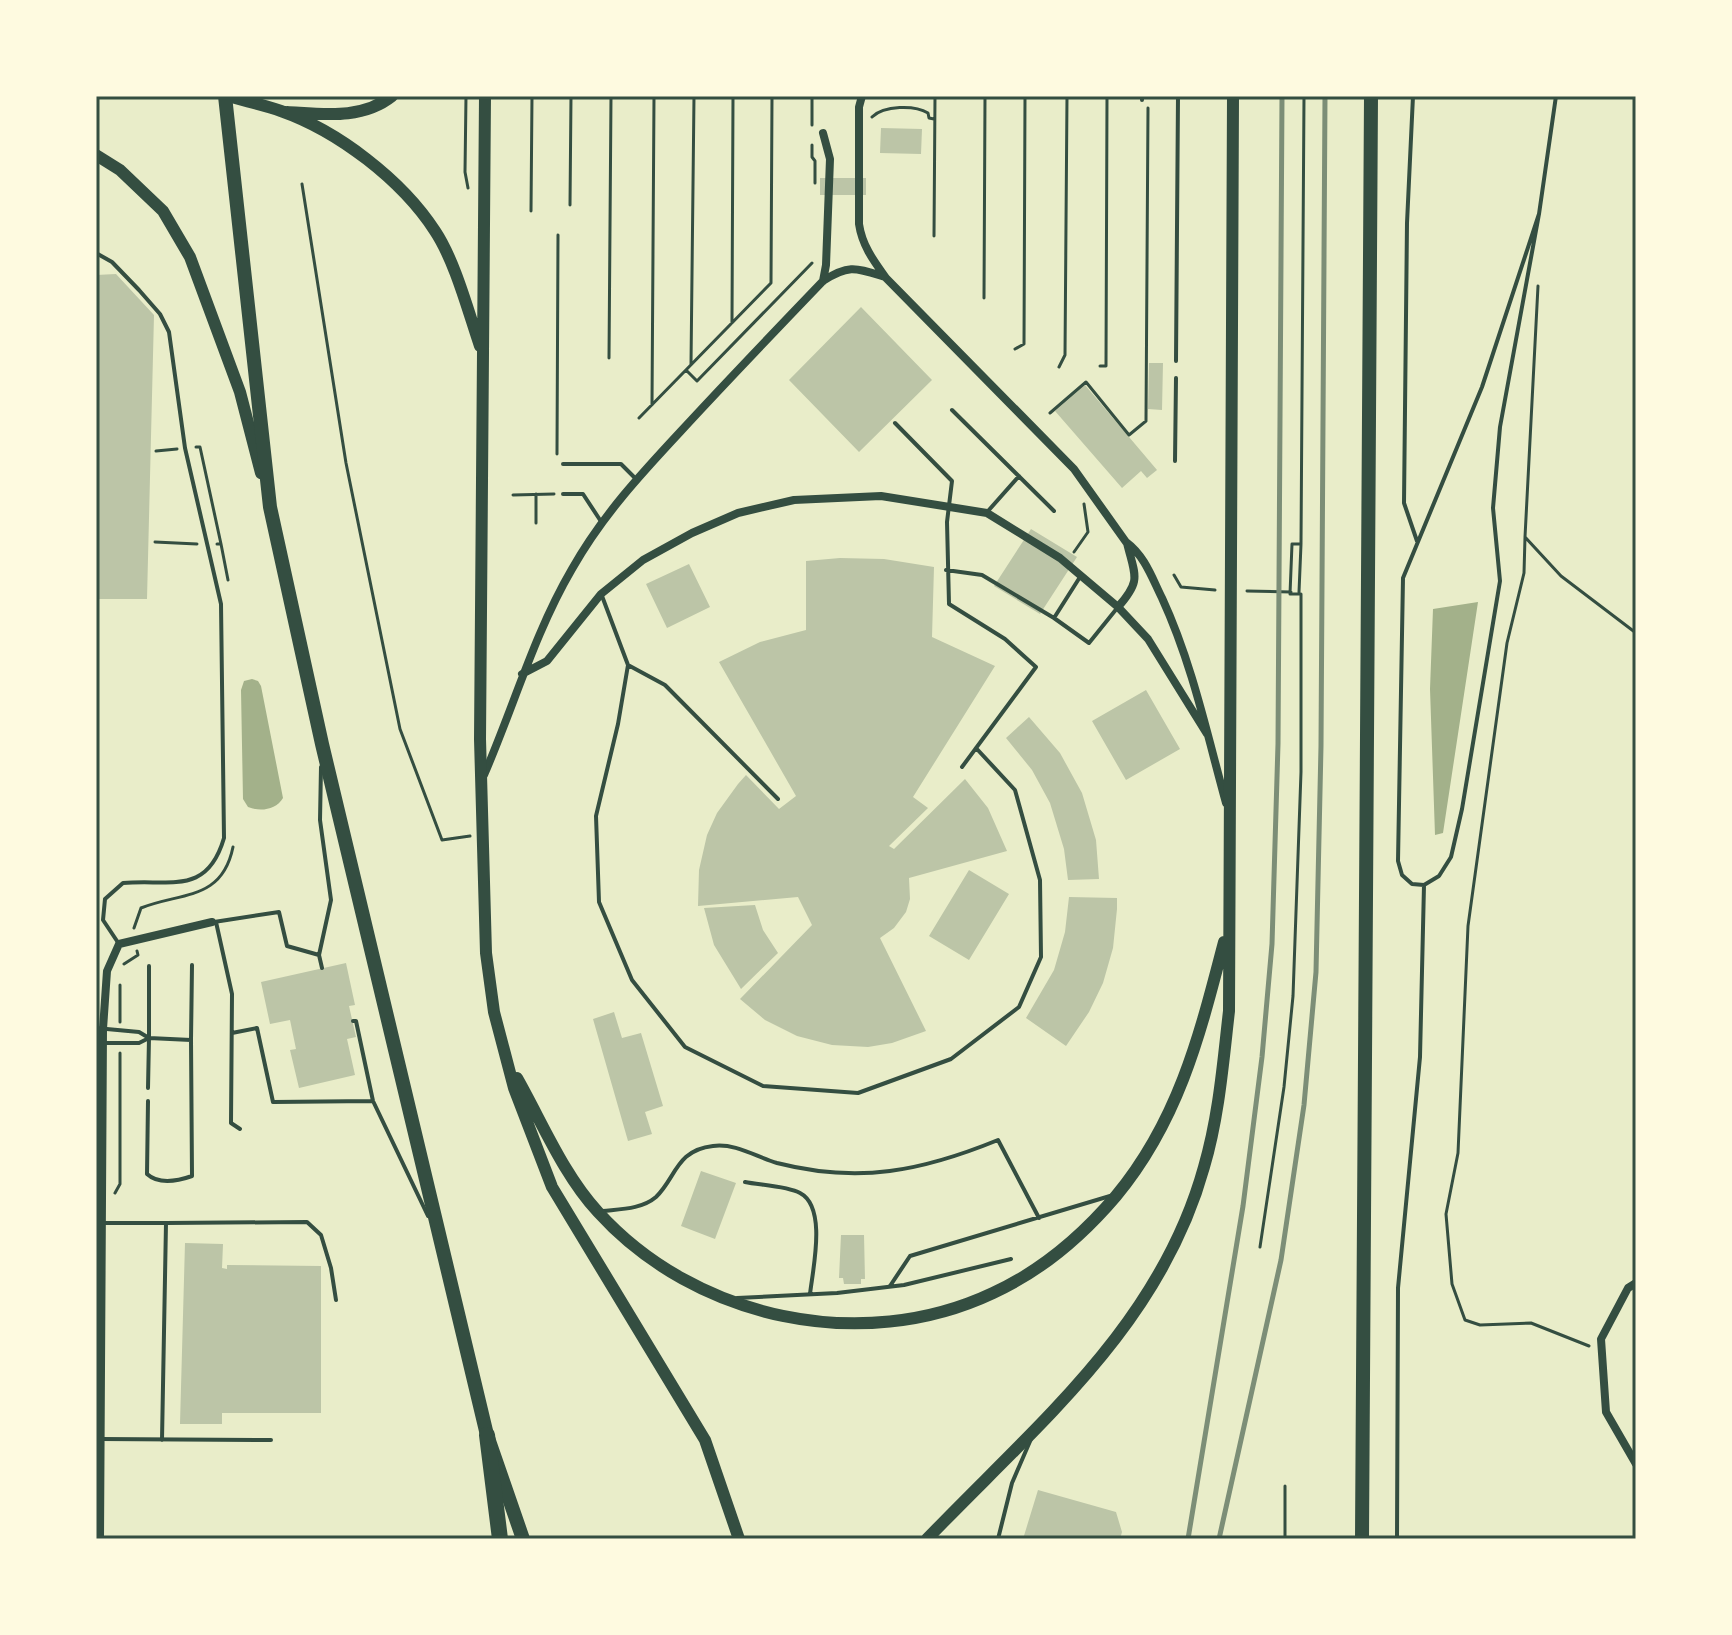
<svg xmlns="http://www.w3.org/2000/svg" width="1732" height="1635" font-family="Overpass,sans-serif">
<rect width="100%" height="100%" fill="#e9edc9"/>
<!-- water -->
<path fill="#a3b18a" d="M 1478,602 L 1443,833 L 1435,835 L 1430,689 L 1433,609 Z
M 252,679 L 258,681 L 261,686 L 283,798 C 276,810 260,812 248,807 L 243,799 L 241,690 L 244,681 Z"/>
<!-- building -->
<path fill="#bcc5a7" d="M 881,128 L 922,129 L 921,154 L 880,153 Z
M 820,178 L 866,178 L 866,195 L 820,195 Z
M 116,274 L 154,315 L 147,599 L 96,599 L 96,275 Z
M 861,307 L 932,380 L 859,452 L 789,380 Z
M 1149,363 L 1163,363 L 1162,410 L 1148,409 Z
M 1085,385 L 1157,470 L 1147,478 L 1141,471 L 1122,488 L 1055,411 Z
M 1031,529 L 1077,557 L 1040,614 L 994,586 Z
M 840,558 L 884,559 L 934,567 L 932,637 L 995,666 L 913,797 L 928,808 L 889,846 L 894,849 L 965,779 L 988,808 L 1007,851 L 909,878 L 910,899 L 906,912 L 894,928 L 880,938 L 926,1031 L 892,1043 L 868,1047 L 832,1045 L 797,1036 L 765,1020 L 740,999 L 812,925 L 798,897 L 698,906 L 699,870 L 707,835 L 717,813 L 738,784 L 746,775 L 779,809 L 796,796 L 719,662 L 760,642 L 806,630 L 806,561 Z
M 689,564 L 710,607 L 667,628 L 646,584 Z
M 1146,690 L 1180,749 L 1126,780 L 1092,721 Z
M 1029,717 L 1060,753 L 1082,793 L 1096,840 L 1099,879 L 1068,880 L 1064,849 L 1050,803 L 1032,770 L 1006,738 Z
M 969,870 L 1009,894 L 969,960 L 929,936 Z
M 1069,897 L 1117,898 L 1117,909 L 1113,948 L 1103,983 L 1089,1012 L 1066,1046 L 1026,1018 L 1054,970 L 1065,932 Z
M 755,905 L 763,930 L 778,953 L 741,989 L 714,945 L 704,908 Z
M 346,963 L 355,1005 L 349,1006 L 356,1037 L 347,1039 L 355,1075 L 299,1088 L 290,1050 L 296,1049 L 290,1020 L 270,1024 L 261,982 Z
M 614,1012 L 622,1038 L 641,1033 L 663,1106 L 645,1112 L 652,1134 L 628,1141 L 593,1019 Z
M 701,1171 L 736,1183 L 715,1239 L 681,1226 Z
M 841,1235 L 864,1235 L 865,1279 L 861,1279 L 861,1284 L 844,1284 L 843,1278 L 839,1278 Z
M 185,1243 L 223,1244 L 222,1268 L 227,1269 L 227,1265 L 321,1266 L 321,1413 L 222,1413 L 222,1424 L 180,1424 Z
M 1038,1490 L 1116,1512 L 1122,1532 L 1120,1539 L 1023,1539 Z"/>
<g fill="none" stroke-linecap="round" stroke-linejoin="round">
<!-- path -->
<path stroke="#344e41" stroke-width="3" d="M 466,96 L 465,172 L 468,188
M 872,117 C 884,105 915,105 928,113 L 929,118 L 934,119
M 812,125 L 812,96
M 812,145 L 812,157 L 815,161 L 815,183
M 302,184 L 346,463 L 400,729 L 442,840 L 470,836
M 570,205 L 571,96
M 531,211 L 532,96
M 934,236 L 935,96
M 1538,286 L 1525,537 L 1561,576 L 1636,633
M 984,298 L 985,96
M 732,323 L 733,96
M 1015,349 L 1024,344 L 1025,96
M 609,358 L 611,96
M 691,364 L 694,96
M 1100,366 L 1106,366 L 1107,96
M 1059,367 L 1065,355 L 1067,96
M 686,370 L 697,381 L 812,263
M 652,405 L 654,96
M 1050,413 L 1086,382 L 1129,435 L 1146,421 L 1148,108
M 639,418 L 771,283 L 772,96
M 196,447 L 200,447 L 221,544
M 156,451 L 177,449
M 557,454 L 558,235
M 513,495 L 554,494
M 536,523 L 536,494
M 1525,537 L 1524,573 L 1507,643 L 1468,926 L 1458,1153 L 1446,1214 L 1452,1284 L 1465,1320 L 1480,1325 L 1531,1323 L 1589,1346
M 155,542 L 197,544
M 217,544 L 221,544 L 228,580
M 1074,552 L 1088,532 L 1084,504
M 1174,575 L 1181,587 L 1215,590
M 1247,591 L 1291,592
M 1299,592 L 1301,544
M 134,928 L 141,908 C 181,892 222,901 233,847
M 124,964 L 138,955 L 137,951
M 120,985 L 120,1022
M 115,1193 L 120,1184 L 120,1053
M 1260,1247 L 1284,1087 L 1293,996 L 1301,772 L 1301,594 L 1290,594 L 1292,544 L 1301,544 L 1304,96
M 1285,1539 L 1285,1486"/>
<!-- service -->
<path stroke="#344e41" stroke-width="4" d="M 1413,96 L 1407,223 L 1404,503 L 1417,541
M 1142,100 L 1142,96
M 1539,214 L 1482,387 L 1403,578 L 1398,861 L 1402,875 L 1412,884 L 1424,885 L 1439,876 L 1451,857 L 1462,809 L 1500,581 L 1493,508 L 1500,427 L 1539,214 L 1556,96
M 96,253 L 112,262 L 139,290 L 160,314 L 169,332 L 185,448 L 221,604 L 224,838 C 207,896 171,879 123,883 L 105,899 L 103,920 L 119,944
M 1176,361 L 1178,96
M 952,410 L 1054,511
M 895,423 L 952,481 L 947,522 L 949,604 L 1005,639 L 1036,667 L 962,767
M 1175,461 L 1176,378
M 563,464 L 621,464 L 636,479
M 563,494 L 583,494 L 602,523
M 988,511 L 1019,476
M 946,570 L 982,575 L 1054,618 L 1089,643 L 1118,607
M 602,596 L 628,665 L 618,724 L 596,816 L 599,902 L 632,980 L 685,1047 L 763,1086 L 858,1093 L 951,1059 L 1019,1007 L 1041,957 L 1040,880 L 1015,790 L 976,748
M 1054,618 L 1080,577
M 628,665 L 665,685 L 778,799
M 321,767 L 320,820 L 331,900 L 319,955 L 322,968
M 214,922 L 279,912 L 287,946 L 319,955
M 216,922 L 232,994 L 231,1123 L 240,1129
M 353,1021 L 356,1021 L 373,1101 L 428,1216
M 96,1028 L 139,1032 L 149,1038 L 139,1043 L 103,1043
M 232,1033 L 257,1028 L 273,1102 L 373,1101
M 191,1040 L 192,965
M 148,1088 L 149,1038
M 148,1101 L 147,1174 C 159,1185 178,1181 192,1176 L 191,1040 L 149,1038 L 149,966
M 745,1182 C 759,1185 787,1186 800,1193 C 827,1207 813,1268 810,1294
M 603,1211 C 621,1209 642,1209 656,1197 C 676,1178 676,1150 713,1146 C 736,1143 756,1157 777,1163 C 859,1184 922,1171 998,1140 L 1039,1218
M 103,1223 L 166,1223
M 890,1286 L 910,1256 L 1110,1196
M 737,1298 L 837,1293 L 904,1285 L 1011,1259
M 101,1439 L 271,1440
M 162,1440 L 166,1223 L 307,1222 L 321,1235 L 331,1268 L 336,1300
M 998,1539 L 1012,1483 L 1031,1439
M 1397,1539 L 1398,1288 L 1420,1057 L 1424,885"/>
<!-- minor -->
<path stroke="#344e41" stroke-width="8" d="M 862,96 L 859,107 L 859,224 C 862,245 873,260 886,278 L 1074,469 L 1126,542 C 1145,556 1152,578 1162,598 C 1192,663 1207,734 1226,803
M 823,133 L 830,159 L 826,265 L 823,281
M 1118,607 C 1142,580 1135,576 1127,543
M 522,674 L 547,661 L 601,594 L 643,560 L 692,533 L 738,513 L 794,500 L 881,496 L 987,513 L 1060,558 L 1118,607 L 1148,639 L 1207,734
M 484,775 C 514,706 534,634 572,569 C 602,516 640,475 681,431 C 727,381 775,331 823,281 C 849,264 856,268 885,277
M 1636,1283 L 1628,1288 L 1601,1339 L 1606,1412 L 1636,1464
M 100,1539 L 103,1029 L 107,971 L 119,944 L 212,922"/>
<!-- secondary -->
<path stroke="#344e41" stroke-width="12" d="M 228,96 C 245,101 264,105 281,111 C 338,131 402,180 435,231 C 455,261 468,311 480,346
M 485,96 L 480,739 L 486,953 L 494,1012 L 514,1088 L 552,1187 L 705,1440 L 739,1539
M 287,112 C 323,114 362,120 392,96
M 96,155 L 120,170 L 163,211 L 190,257 L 240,392 L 261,473
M 517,1078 C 542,1122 563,1174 598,1212 C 695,1319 862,1355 993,1293 C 1041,1271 1082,1236 1116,1196 C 1179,1120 1200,1034 1224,942
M 927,1539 C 1036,1425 1160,1326 1204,1167 C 1219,1116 1223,1063 1229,1011 L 1233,96"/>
<!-- primary -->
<path stroke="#344e41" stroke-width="14" d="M 225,96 L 270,507 L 322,744 L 487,1435 L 523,1539
M 1362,1539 L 1371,96"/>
<!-- motorway -->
<path stroke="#344e41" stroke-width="16" d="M 487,1435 L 500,1539"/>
<!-- rail -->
<path stroke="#7c8e77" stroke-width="5" d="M 1188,1539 L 1243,1206 L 1262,1057 L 1272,944 L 1278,744 L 1282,96
M 1219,1539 L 1281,1260 L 1304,1105 L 1316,972 L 1321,746 L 1325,96"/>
</g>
<!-- border -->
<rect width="1732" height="1635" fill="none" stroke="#fefae0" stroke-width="196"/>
<rect x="98" y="98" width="1536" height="1439" fill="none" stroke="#344e41" stroke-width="3"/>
</svg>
